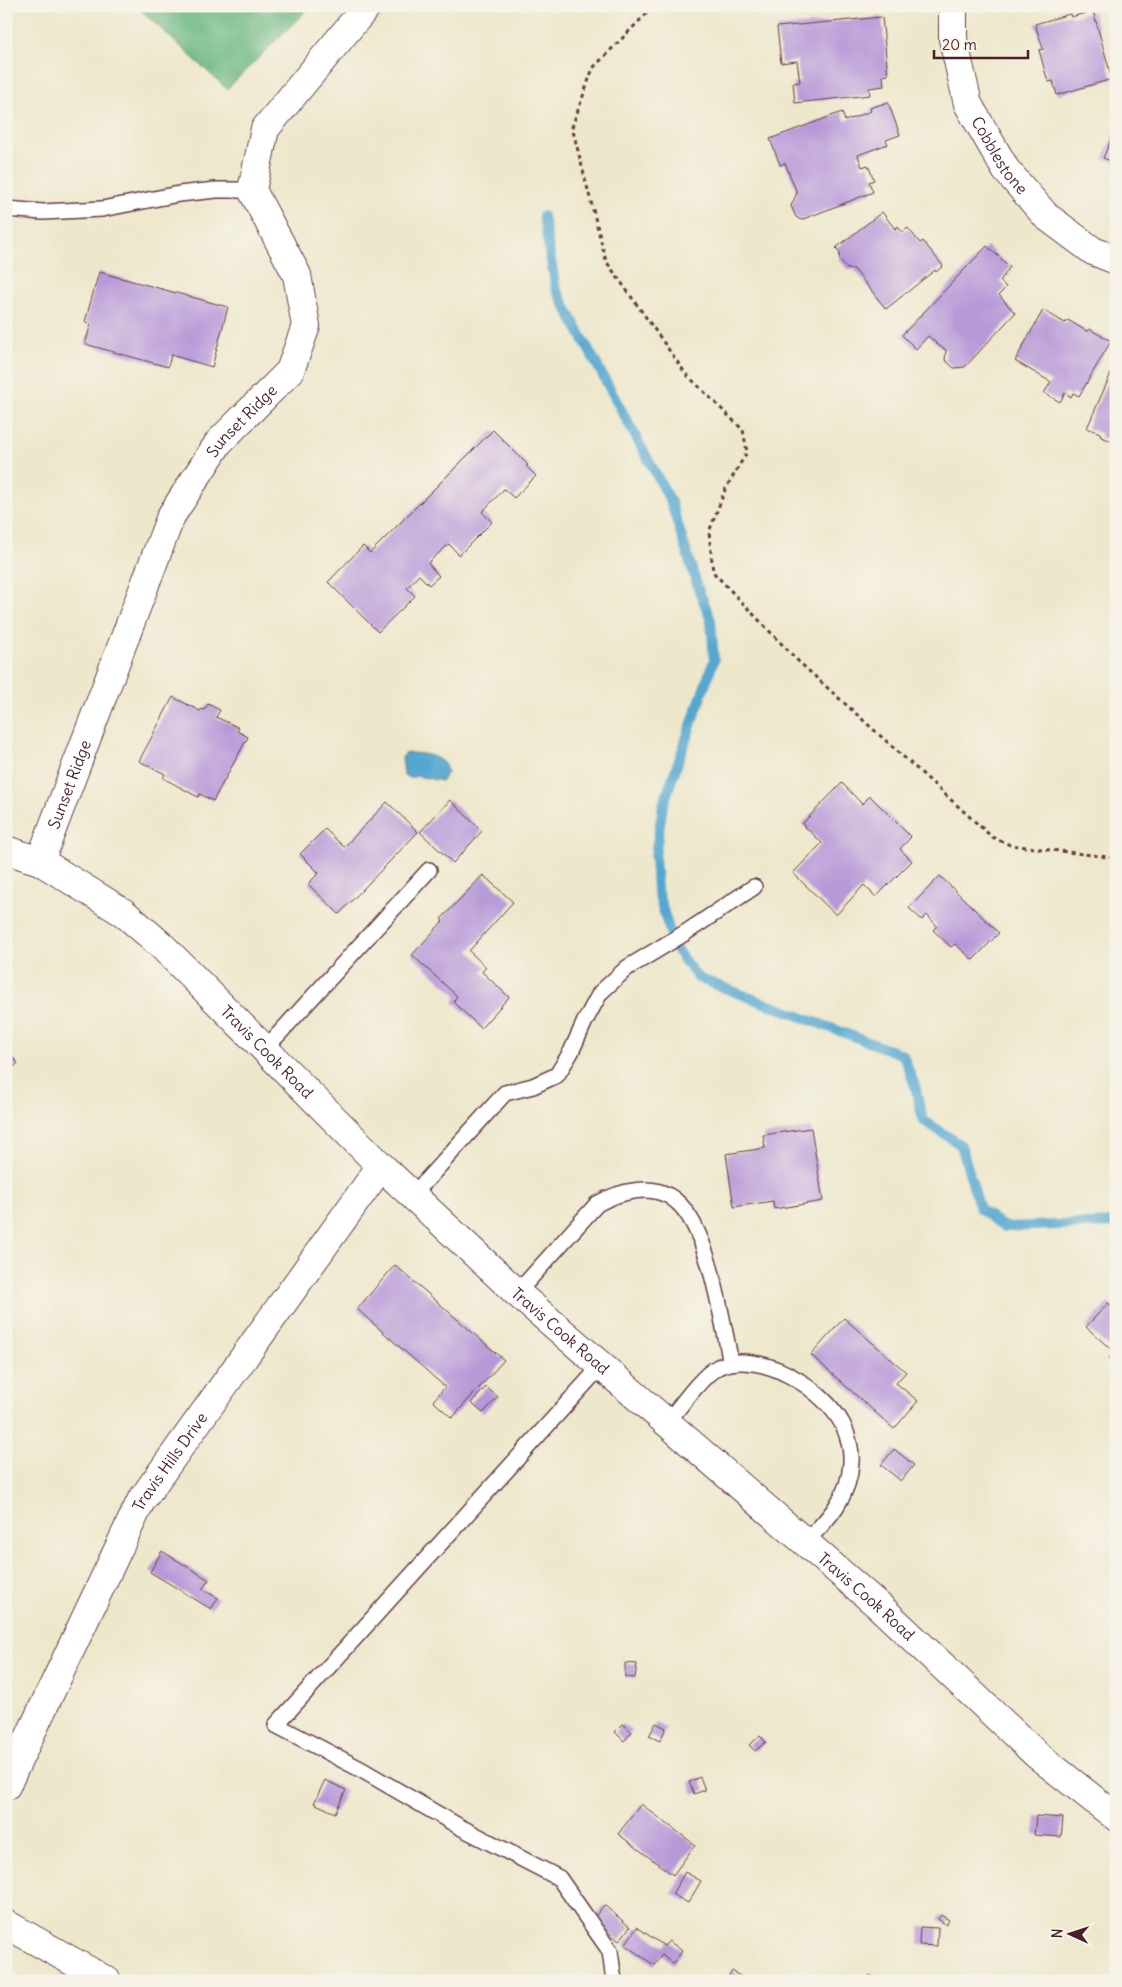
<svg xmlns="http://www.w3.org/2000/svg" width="1122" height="1987" font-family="Delius,sans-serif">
<rect width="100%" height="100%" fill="#f7f3e8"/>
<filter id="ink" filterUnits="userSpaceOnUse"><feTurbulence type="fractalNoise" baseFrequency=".02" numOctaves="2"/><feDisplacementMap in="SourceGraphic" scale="10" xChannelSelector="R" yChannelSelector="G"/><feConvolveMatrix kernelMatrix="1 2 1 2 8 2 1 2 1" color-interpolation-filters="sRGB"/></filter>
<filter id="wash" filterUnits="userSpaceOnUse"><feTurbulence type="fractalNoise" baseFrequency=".0096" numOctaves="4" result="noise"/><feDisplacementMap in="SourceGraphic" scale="20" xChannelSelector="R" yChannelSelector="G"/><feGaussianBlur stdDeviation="1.12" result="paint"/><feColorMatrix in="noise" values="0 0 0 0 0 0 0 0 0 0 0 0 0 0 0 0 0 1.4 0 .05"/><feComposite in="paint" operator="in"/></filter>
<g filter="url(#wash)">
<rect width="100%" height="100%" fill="#ede7cb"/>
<!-- forest -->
<path fill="#67b67f" stroke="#586a55" d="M 136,6 L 311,6 L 227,89 Z"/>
<!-- water -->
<path fill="#54a7d0" stroke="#4f637e" d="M 406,753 C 420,753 445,754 447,772 L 442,781 L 417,776 L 409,778 L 404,775 L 402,757 Z"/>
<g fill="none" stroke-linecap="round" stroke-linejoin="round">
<!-- stream -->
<path stroke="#54a7d0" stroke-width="10" d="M 543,216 L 556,289 L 670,500 L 699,591 L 711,620 L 714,660 L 663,805 L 655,856 L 657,890 L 675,948 L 698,978 L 903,1055 L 915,1086 L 923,1120 L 961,1145 L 980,1209 L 1004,1227 L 1116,1223"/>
</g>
<g id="blocks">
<!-- building -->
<path fill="#b799d8" d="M 1093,11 L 1112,79 L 1057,95 L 1053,81 L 1048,82 L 1039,50 L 1043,49 L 1035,24 L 1070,14 L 1071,17 Z
M 882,17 L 888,75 L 883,76 L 884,86 L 869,88 L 870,95 L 795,103 L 793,83 L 800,82 L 797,61 L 781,63 L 777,27 Z
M 888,102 L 900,135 L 886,140 L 888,144 L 858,155 L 862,167 L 868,165 L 874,180 L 869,182 L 873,192 L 801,220 L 796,217 L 791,206 L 797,193 L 785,163 L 780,165 L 770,139 L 842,112 L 845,121 L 871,111 L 870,108 Z
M 1116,128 L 1116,163 L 1103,158 Z
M 882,212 L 895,229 L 898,226 L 902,232 L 908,228 L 920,243 L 923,241 L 943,266 L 936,272 L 935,270 L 886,309 L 854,269 L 847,269 L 839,259 L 840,252 L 836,248 Z
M 987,246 L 1010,267 L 1000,281 L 1006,287 L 999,295 L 1015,313 L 965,367 L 954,368 L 945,360 L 946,350 L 938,345 L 928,336 L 916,349 L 902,335 Z
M 99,272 L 228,307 L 212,367 L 171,355 L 168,367 L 85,344 L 91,324 L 85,322 Z
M 1043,310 L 1065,323 L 1068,320 L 1088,332 L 1089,329 L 1111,341 L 1079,396 L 1073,393 L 1071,397 L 1065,393 L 1060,402 L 1044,393 L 1051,382 L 1015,361 Z
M 1116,362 L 1116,440 L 1109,440 L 1101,437 L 1100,433 L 1087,428 Z
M 493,430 L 528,465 L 526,466 L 536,476 L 514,498 L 504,489 L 482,512 L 492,522 L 459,555 L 449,544 L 428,563 L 439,576 L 429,585 L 419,575 L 407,588 L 415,596 L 378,632 L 328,582 L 363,546 L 370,553 Z
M 173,697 L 200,711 L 202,709 L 204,710 L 208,704 L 220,710 L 216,717 L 239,728 L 237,731 L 248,737 L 213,801 L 200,794 L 198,797 L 163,778 L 165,774 L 139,761 Z
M 842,783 L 862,804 L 870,796 L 911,837 L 900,849 L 912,861 L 876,897 L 864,885 L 836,915 L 793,873 L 822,843 L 802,824 Z
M 450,800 L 482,831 L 453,863 L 420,832 Z
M 387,802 L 418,832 L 339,914 L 308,884 L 319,873 L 300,854 L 325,829 L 344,847 Z
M 483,875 L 513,902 L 469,951 L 486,967 L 482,972 L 509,997 L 481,1028 L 453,1002 L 457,996 L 412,955 L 443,921 L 441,919 Z
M 940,876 L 999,933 L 973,960 L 955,944 L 951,947 L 933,930 L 937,926 L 927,915 L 922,920 L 909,908 Z
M 6,1051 L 18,1063 L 6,1074 Z
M 811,1128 L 823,1201 L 774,1209 L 773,1201 L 734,1207 L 726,1154 L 765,1148 L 763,1135 Z
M 395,1265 L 504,1360 L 452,1418 L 433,1401 L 445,1387 L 357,1309 Z
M 1108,1303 L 1116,1309 L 1116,1364 L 1109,1358 L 1114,1352 L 1086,1327 Z
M 844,1318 L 906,1372 L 896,1383 L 918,1401 L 894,1429 L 811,1355 Z
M 486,1387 L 498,1397 L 483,1413 L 471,1403 Z
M 894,1449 L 914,1465 L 901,1481 L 881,1465 Z
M 162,1551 L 209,1580 L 202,1589 L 218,1598 L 211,1609 L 150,1572 Z
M 625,1663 L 637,1664 L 635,1678 L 625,1677 Z
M 656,1723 L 666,1728 L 660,1741 L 649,1736 Z
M 623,1724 L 632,1732 L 624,1741 L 615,1732 Z
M 760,1736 L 766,1742 L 755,1751 L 749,1745 Z
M 700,1777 L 705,1790 L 694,1794 L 689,1782 Z
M 325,1780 L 346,1790 L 335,1813 L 314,1803 Z
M 641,1804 L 695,1845 L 673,1875 L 618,1834 Z
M 1036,1816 L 1063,1818 L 1061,1837 L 1034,1835 Z
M 685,1872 L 701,1881 L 688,1903 L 672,1894 Z
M 604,1905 L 630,1927 L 619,1941 L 593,1919 Z
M 941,1915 L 949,1920 L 946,1925 L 938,1919 Z
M 637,1927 L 664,1946 L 669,1941 L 682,1951 L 673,1964 L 662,1955 L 654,1965 L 625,1945 Z
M 920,1927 L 938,1928 L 937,1946 L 919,1945 Z
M 732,1971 L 748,1981 L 726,1981 Z
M 870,1975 L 880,1981 L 866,1981 Z"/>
</g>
</g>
<g filter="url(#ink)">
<use href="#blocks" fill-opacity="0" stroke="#623d43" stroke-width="1"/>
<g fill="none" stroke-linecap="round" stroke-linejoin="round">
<defs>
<path id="service" d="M 6,209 L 43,212 L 102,209 L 179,194 L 216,190 L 252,190
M 265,1049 L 429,870
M 413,1195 L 505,1093 L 533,1086 L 557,1075 L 571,1052 L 585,1021 L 600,993 L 627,968 L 685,933 L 754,887
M 517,1293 L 597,1204 C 620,1191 654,1182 676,1201 C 709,1228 722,1321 731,1363
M 601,1366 L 276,1725 L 362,1770 L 460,1827 L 559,1878 L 610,1951 L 614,1981
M 667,1423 C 679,1408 702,1375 718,1367 C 759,1348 824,1388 843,1425 C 848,1435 852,1451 851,1462 C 850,1496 828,1520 805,1542"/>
<g id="minor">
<path id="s1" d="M 953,6 L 953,39 L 968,104 L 1006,170 L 1046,216 L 1093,251 L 1116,260"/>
<path id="s2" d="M 6,850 L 40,861 L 124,913 L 161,945 L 381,1166 L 517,1293 L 880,1607 L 1037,1755 L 1116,1817"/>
<path id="s3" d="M 40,861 L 171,516 L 219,442 L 290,371 L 306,326 L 297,275 L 252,190 L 265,129 L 367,6"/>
<path id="s4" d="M 6,1786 L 141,1501 L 381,1166"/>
<path d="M 6,1924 L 107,1981"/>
</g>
</defs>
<!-- service casing -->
<use href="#service" stroke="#623d43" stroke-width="18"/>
<!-- minor casing -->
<use href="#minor" stroke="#623d43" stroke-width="30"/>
<!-- path -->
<path stroke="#623d43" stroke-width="3" stroke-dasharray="4 4" stroke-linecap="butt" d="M 648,6 L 648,12 L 593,68 L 572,127 L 606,261 L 686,374 L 743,430 L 747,452 L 725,490 L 709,532 L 713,572 L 799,662 L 992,837 L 1010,845 L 1116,858"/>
<!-- service -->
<use href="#service" stroke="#fff" stroke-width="15"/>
<!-- minor -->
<use href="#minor" stroke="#fff" stroke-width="28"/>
</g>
</g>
<g text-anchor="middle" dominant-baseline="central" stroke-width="4" stroke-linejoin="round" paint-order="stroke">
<!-- street labels -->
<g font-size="16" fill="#4a1f2b" stroke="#f7f3e8">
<text stroke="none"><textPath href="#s1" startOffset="160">Cobblestone</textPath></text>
<text stroke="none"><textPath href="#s3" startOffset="488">Sunset Ridge</textPath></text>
<text stroke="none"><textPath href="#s3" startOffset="82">Sunset Ridge</textPath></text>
<text stroke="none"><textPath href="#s2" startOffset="334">Travis Cook Road</textPath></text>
<text stroke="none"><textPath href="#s2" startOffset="739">Travis Cook Road</textPath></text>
<text stroke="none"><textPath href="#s4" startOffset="364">Travis Hills Drive</textPath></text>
<text stroke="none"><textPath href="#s2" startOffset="1144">Travis Cook Road</textPath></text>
</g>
</g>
<!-- margin -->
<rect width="1122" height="1987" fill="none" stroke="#f7f3e8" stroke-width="25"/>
<!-- north arrow -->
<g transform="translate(1070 1934) rotate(273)" stroke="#f7f3e8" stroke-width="4" paint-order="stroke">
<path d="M0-4L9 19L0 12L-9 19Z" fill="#4a1f2b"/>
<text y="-8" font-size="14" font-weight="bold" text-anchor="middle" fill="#4a1f2b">N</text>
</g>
<!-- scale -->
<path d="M934 50v8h94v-8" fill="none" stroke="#4a1f2b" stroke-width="2.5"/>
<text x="942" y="50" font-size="15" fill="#4a1f2b" stroke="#f7f3e8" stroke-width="4" paint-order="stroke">20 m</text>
</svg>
